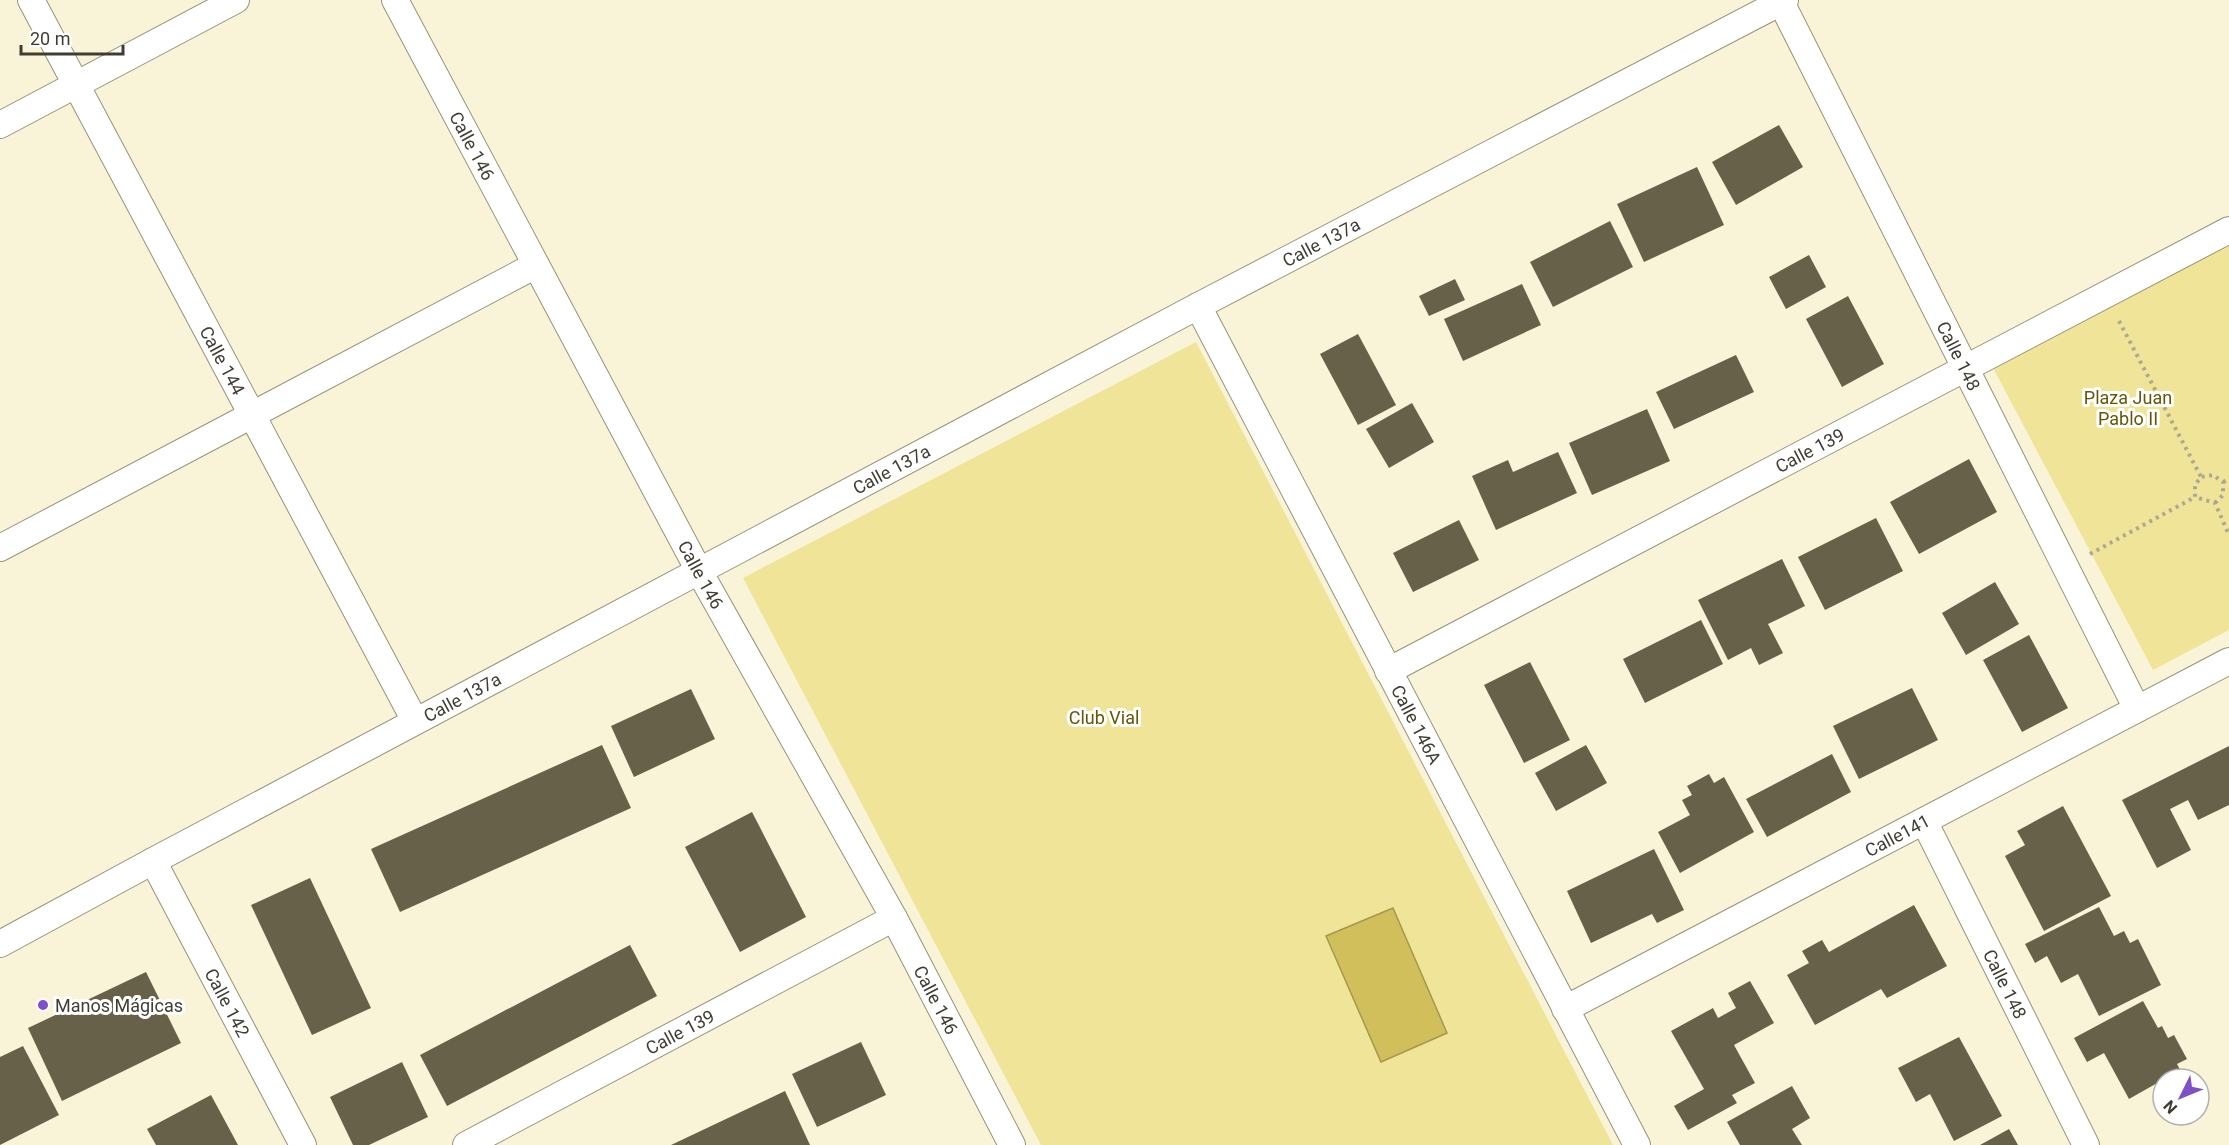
<svg xmlns="http://www.w3.org/2000/svg" width="2229" height="1145" font-family="Roboto,sans-serif">
<rect width="100%" height="100%" fill="#f9f4d7"/>
<!-- green -->
<path fill="#f0e498" d="M 2229,240 L 2229,630 L 2153,670 L 1992,366 Z
M 1196,342 L 1613,1145 L 1041,1145 L 743,578 Z"/>
<!-- water -->
<path fill="#d0bf5a" stroke="#a4984e" stroke-width="1.5" d="M 1393,908 L 1447,1033 L 1381,1062 L 1326,936 Z"/>
<!-- building -->
<path fill="#666148" d="M 1779,125 L 1803,167 L 1736,205 L 1712,162 Z
M 1697,167 L 1724,225 L 1644,262 L 1617,204 Z
M 1610,221 L 1633,267 L 1553,307 L 1530,262 Z
M 1809,255 L 1826,287 L 1786,309 L 1769,277 Z
M 1455,279 L 1465,300 L 1429,316 L 1419,296 Z
M 1522,284 L 1541,325 L 1463,361 L 1444,319 Z
M 1848,296 L 1884,364 L 1842,387 L 1806,319 Z
M 1358,334 L 1396,405 L 1358,425 L 1320,354 Z
M 1736,355 L 1754,392 L 1674,429 L 1656,392 Z
M 1412,403 L 1434,442 L 1389,468 L 1366,429 Z
M 1647,409 L 1670,461 L 1592,495 L 1569,443 Z
M 1558,452 L 1577,493 L 1496,530 L 1472,476 L 1508,460 L 1513,472 Z
M 1969,459 L 1997,512 L 1919,554 L 1890,502 Z
M 1876,518 L 1903,571 L 1825,610 L 1798,557 Z
M 1459,520 L 1479,560 L 1413,592 L 1393,553 Z
M 1782,559 L 1805,606 L 1768,624 L 1783,653 L 1759,665 L 1751,648 L 1728,660 L 1698,600 Z
M 1995,582 L 2019,624 L 1966,655 L 1942,613 Z
M 1701,620 L 1723,664 L 1645,703 L 1623,659 Z
M 2029,635 L 2068,708 L 2022,732 L 1983,660 Z
M 1530,662 L 1570,740 L 1524,763 L 1484,685 Z
M 1912,688 L 1938,740 L 1859,779 L 1833,726 Z
M 691,689 L 715,739 L 634,777 L 611,726 Z
M 602,745 L 631,808 L 400,912 L 371,849 Z
M 1586,745 L 1607,783 L 1556,811 L 1535,773 Z
M 2229,746 L 2229,805 L 2198,820 L 2188,800 L 2170,809 L 2191,850 L 2157,868 L 2122,800 Z
M 1832,754 L 1851,792 L 1767,837 L 1746,799 Z
M 1709,774 L 1714,783 L 1724,777 L 1754,832 L 1680,873 L 1658,832 L 1690,815 L 1682,800 L 1692,795 L 1687,786 Z
M 2063,806 L 2111,896 L 2044,931 L 2005,856 L 2025,845 L 2017,831 Z
M 752,812 L 806,917 L 740,952 L 685,847 Z
M 1654,849 L 1684,910 L 1657,923 L 1652,914 L 1591,943 L 1567,891 Z
M 310,878 L 371,1008 L 312,1035 L 251,905 Z
M 1914,905 L 1947,966 L 1887,998 L 1881,989 L 1815,1025 L 1787,975 L 1809,963 L 1802,951 L 1822,940 L 1829,952 Z
M 2099,907 L 2114,936 L 2124,931 L 2130,943 L 2138,939 L 2161,985 L 2099,1016 L 2078,974 L 2061,983 L 2047,956 L 2035,963 L 2025,944 Z
M 630,945 L 657,996 L 447,1106 L 420,1055 Z
M 146,972 L 181,1043 L 62,1101 L 28,1028 Z
M 1750,981 L 1774,1023 L 1734,1045 L 1755,1083 L 1732,1095 L 1737,1103 L 1688,1130 L 1674,1106 L 1704,1089 L 1671,1031 L 1713,1008 L 1718,1018 L 1736,1008 L 1728,993 Z
M 2143,1001 L 2158,1028 L 2162,1026 L 2168,1038 L 2174,1035 L 2187,1059 L 2177,1064 L 2185,1079 L 2163,1079 L 2163,1090 L 2159,1082 L 2129,1099 L 2104,1053 L 2087,1062 L 2074,1038 Z
M 1959,1037 L 2002,1116 L 1954,1141 L 1930,1094 L 1916,1102 L 1898,1068 Z
M 861,1042 L 886,1095 L 817,1127 L 792,1074 Z
M 23,1046 L 59,1115 L 0,1145 L 0,1057 Z
M 402,1062 L 428,1117 L 369,1145 L 353,1145 L 330,1097 Z
M 1792,1086 L 1810,1118 L 1792,1129 L 1802,1145 L 1740,1145 L 1727,1122 Z
M 785,1091 L 810,1145 L 671,1145 Z
M 211,1095 L 238,1145 L 156,1145 L 147,1129 Z
M 2009,1129 L 2018,1145 L 1980,1145 Z"/>
<g fill="none" stroke-linecap="round" stroke-linejoin="round">
<defs>
<g id="minor">
<path id="s1" d="M 31,0 L 415,721"/>
<path id="s2" d="M 395,0 L 699,571 L 894,918 L 1012,1145"/>
<path id="s3" d="M 1781,2 L 2137,709"/>
<path d="M 0,125 L 236,0"/>
<path id="s4" d="M 1198,306 L 1637,1145"/>
<path d="M 0,548 L 536,265"/>
<path id="s5" d="M 1388,671 L 2229,230"/>
<path id="s6" d="M 1924,821 L 2086,1145"/>
<path id="s7" d="M 153,861 L 303,1145"/>
<path id="s8" d="M 0,944 L 153,861 L 1198,306 L 1785,0"/>
<path id="s9" d="M 1565,1009 L 2229,661"/>
<path id="s10" d="M 466,1145 L 894,918"/>
</g>
</defs>
<!-- minor casing -->
<use href="#minor" stroke="#979377" stroke-width="28"/>
<!-- path -->
<path stroke="#aca993" stroke-width="4" stroke-dasharray="3 4.5" stroke-linecap="butt" d="M 2119,321 L 2201,477
M 2223,482 L 2229,479
M 2215,503 L 2223,495 L 2223,482 L 2213,475 L 2201,477 L 2195,485 L 2195,497 L 2215,503 L 2229,535
M 2090,554 L 2195,497"/>
<!-- minor -->
<use href="#minor" stroke="#fff" stroke-width="26"/>
</g>
<!-- markers -->
<circle fill="#8050c8" stroke="#fff" stroke-width="2" cx="43" cy="1005" r="6"/>
<g text-anchor="middle" dominant-baseline="central" stroke-width="6" stroke-linejoin="round" paint-order="stroke">
<!-- street labels -->
<g font-size="18" fill="#3f3d32" stroke="#fff">
<text stroke="none"><textPath href="#s2" startOffset="165">Calle 146</textPath></text>
<text stroke="none"><textPath href="#s8" startOffset="1496">Calle 137a</textPath></text>
<text stroke="none"><textPath href="#s3" startOffset="396">Calle 148</textPath></text>
<text stroke="none"><textPath href="#s1" startOffset="408">Calle 144</textPath></text>
<text stroke="none"><textPath href="#s5" startOffset="476">Calle 139</textPath></text>
<text stroke="none"><textPath href="#s8" startOffset="1010">Calle 137a</textPath></text>
<text stroke="none"><textPath href="#s2" startOffset="651">Calle 146</textPath></text>
<text stroke="none"><textPath href="#s8" startOffset="524">Calle 137a</textPath></text>
<text stroke="none"><textPath href="#s4" startOffset="472">Calle 146A</textPath></text>
<text stroke="none"><textPath href="#s9" startOffset="375">Calle141</textPath></text>
<text stroke="none"><textPath href="#s6" startOffset="182">Calle 148</textPath></text>
<text stroke="none"><textPath href="#s2" startOffset="1137">Calle 146</textPath></text>
<text stroke="none"><textPath href="#s7" startOffset="160">Calle 142</textPath></text>
<text stroke="none"><textPath href="#s10" startOffset="242">Calle 139</textPath></text>
</g>
<!-- park labels -->
<g font-size="18" fill="#635807" stroke="#fff">
<text x="2128" y="397">Plaza Juan<tspan x="2128" dy="21">Pablo II</tspan></text>
<text x="1104" y="717">Club Vial</text>
</g>
<!-- poi labels -->
<g font-size="18" fill="#3f3d32" stroke="#fff" text-anchor="start">
<text x="55" y="1005">Manos Mágicas</text>
</g>
</g>
<!-- north arrow -->
<g transform="translate(2181 1097) rotate(227)"><circle r="28" fill="#ffffff" stroke="#b2b1ad" stroke-width="1.5"/>
<path d="M0-4.5L10 22L0 15L-10 22Z" fill="#8050c8"/>
<text y="-9" font-size="16" font-weight="bold" text-anchor="middle" fill="#3f3d32">N</text>
</g>
<!-- scale -->
<path d="M21 45v9h102v-9" fill="none" stroke="#3f3d32" stroke-width="3"/>
<text x="30" y="45" font-size="18" fill="#3f3d32" stroke="#ffffff" stroke-width="4.5" paint-order="stroke">20 m</text>
</svg>
